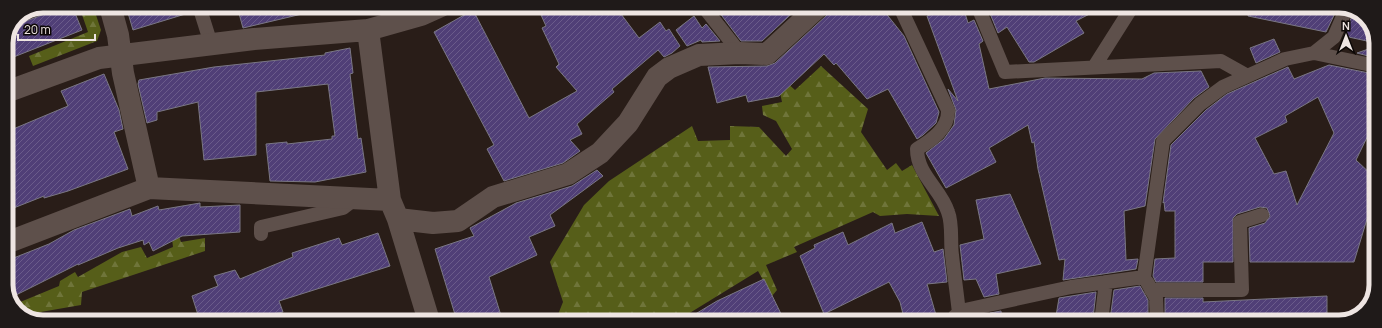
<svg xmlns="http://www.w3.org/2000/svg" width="1382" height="328" font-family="Manrope,sans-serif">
<defs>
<pattern id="forest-firs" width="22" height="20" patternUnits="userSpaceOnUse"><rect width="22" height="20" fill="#565e19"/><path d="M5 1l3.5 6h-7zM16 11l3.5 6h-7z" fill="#6f753a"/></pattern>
<pattern id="building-hatch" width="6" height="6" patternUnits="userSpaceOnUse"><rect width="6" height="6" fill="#503f77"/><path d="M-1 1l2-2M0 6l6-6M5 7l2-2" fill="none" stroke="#6a5b8a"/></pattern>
</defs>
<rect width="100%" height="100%" fill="#291d18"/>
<!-- forest -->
<path fill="url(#forest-firs)" d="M 79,6 L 93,6 L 101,30 L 97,41 L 33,66 L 29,56 L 88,32 Z
M 821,66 L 868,109 L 861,132 L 887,170 L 896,163 L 902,171 L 912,165 L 939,216 L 907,214 L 880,216 L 873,212 L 794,247 L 797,252 L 766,265 L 777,290 L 772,296 L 758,271 L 675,322 L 555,322 L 563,302 L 550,262 L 584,205 L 609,181 L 692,126 L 698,141 L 730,140 L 730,126 L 759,127 L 786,156 L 792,149 L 776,121 L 763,115 L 762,106 L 782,102 L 776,73 L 795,90 Z
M 179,236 L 181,242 L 205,238 L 205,251 L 82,292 L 81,305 L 35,313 L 30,318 L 15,309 L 13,305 L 59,286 L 60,281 L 75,272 L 78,277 L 122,252 L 141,247 L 147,258 L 173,247 L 172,238 Z"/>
<!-- building -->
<path fill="url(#building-hatch)" stroke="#7a7784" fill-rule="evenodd" d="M 66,6 L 72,6 L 82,30 L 6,60 L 6,43 L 13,26 Z
M 126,6 L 191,6 L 192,12 L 133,30 Z
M 237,6 L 301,6 L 302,14 L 243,28 Z
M 537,6 L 615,6 L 639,38 L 660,22 L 666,31 L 669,29 L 680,46 L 672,53 L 664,57 L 658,50 L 612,89 L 614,92 L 577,124 L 582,134 L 570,140 L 580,151 L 563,163 L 504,181 L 487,149 L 494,145 L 434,32 L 473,10 L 529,118 L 577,91 L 556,67 L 559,64 L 542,28 L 546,26 Z
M 725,6 L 800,6 L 762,41 L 741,41 L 719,12 Z
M 831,6 L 880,6 L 904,36 L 939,112 L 936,123 L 923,135 L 917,139 L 888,89 L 867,99 L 836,63 L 834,65 L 824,54 L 779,96 L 748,102 L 746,95 L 717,103 L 708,67 L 767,66 L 775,63 L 827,15 Z
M 954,7 L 963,7 L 968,23 L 974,20 L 983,41 L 979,44 L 989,89 L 1045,78 L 1142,79 L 1154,73 L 1201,71 L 1209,87 L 1194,98 L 1155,139 L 1145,206 L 1124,211 L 1126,260 L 1138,259 L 1136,269 L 1063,280 L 1065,259 L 1059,260 L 1038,169 L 1034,142 L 1032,143 L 1028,125 L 989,148 L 996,162 L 946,188 L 926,153 L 944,139 L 954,125 L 956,110 L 948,89 L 958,101 L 927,16 Z
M 995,7 L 1103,7 L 1076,21 L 1084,33 L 1034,62 L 1029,62 L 1007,27 L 998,33 L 989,11 Z
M 1249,7 L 1338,7 L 1326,32 L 1248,16 Z
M 1354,11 L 1367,18 L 1376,39 L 1376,43 L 1344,36 Z
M 694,16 L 702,28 L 706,24 L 720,41 L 702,42 L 701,40 L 687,46 L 676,30 Z
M 1274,39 L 1280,52 L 1256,63 L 1250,48 Z
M 1374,47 L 1372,57 L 1357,53 Z
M 350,48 L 353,73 L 350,74 L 358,139 L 361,138 L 366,172 L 315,182 L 270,181 L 266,144 L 287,142 L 287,144 L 332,139 L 332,136 L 335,136 L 328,84 L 256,92 L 256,155 L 204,160 L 198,102 L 157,112 L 157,120 L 147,123 L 138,84 L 139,80 L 214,67 L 325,55 L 325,53 Z
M 1329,65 L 1369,73 L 1367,80 L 1376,85 L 1376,119 L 1356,160 L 1375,178 L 1375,210 L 1367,219 L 1354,262 L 1250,262 L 1249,228 L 1265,223 L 1270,216 L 1267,208 L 1260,207 L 1237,214 L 1233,218 L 1233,262 L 1203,262 L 1203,282 L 1156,282 L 1153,276 L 1155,259 L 1175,258 L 1175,211 L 1165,211 L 1164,202 L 1163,203 L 1171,145 L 1206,110 L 1227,94 L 1288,67 L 1294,79 ZM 1318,97 L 1334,133 L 1297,205 L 1286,171 L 1274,174 L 1255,138 L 1287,122 L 1285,116 Z
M 104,74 L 119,110 L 123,129 L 114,132 L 128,169 L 68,191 L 44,198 L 44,196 L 6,211 L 6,132 L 68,106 L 61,91 Z
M 597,170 L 603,176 L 550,215 L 555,226 L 529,237 L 537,255 L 489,277 L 503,322 L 457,321 L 435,249 L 474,236 L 470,228 L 516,203 L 572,186 Z
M 1010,194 L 1041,264 L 996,274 L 999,294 L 984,297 L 976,279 L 964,280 L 960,245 L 984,239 L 976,200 Z
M 200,203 L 200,207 L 240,205 L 240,232 L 182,236 L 153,251 L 149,242 L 144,245 L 143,240 L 118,248 L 78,265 L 78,264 L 10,298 L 6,289 L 6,261 L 49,244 L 74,230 L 130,209 L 132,216 L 158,206 L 159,210 Z
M 922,222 L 934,252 L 943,249 L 947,282 L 927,284 L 938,322 L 905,322 L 900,302 L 889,282 L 824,314 L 800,256 L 815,248 L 814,245 L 843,232 L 848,245 L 892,223 L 895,233 Z
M 378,233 L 390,266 L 279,301 L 283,312 L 239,321 L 200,321 L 192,296 L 218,286 L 214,276 L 235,270 L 240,279 L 293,257 L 292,253 L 339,238 L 342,245 Z
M 764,279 L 785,322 L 682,322 L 717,301 Z
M 1140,286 L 1148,300 L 1148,322 L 1110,320 L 1114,290 Z
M 1096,292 L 1093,318 L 1091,318 L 1090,322 L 1055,322 L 1059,298 Z
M 1327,296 L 1327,316 L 1287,319 L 1287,322 L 1165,322 L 1165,298 L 1203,298 L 1203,302 Z
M 1001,311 L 1002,322 L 993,322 L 990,313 Z"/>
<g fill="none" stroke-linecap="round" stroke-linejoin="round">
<!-- service -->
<path stroke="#5e504b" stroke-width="14" d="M 199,6 L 211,44
M 703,6 L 740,53
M 900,7 L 948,110 C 949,128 932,140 917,149 C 917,175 941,189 948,212 C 953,225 950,241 952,255 C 954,274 957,294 959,313
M 978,7 L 1005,72 L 1221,61 L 1246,75
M 1314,53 L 1334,37 L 1347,7
M 1094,67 L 1132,7
M 261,234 L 261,227 L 343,208 L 356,198
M 1147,282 L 1156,298 L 1157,322
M 1151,290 L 1242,290 L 1240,222 L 1262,215
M 954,322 L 955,316 L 965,310 L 1071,287 L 1144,277 L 1163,141 L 1200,104 L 1223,87 L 1285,59 L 1314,53 L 1376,66
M 1101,322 L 1106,282"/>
<!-- minor -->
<path stroke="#5e504b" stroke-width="22" d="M 110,6 L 118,35 L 123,73 L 149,188
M 368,30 L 390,200 L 398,219 L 429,321
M 6,92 L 99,58 L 254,39 L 368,30 L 421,15 L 441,6
M 398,219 L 433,223 L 458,221 L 493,197 L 568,174 L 600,153 L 628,123 L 657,77 L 669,68 L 699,55 L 740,53 L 767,54 L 819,6
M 6,243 L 149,188 L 390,200"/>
</g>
<!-- crop -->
<path d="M0 0H1382V328H0ZM43 13H1339A30 30 0 0 1 1369 43V285A30 30 0 0 1 1339 315H43A30 30 0 0 1 13 285V43A30 30 0 0 1 43 13Z" fill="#1f1a19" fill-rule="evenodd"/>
<path fill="none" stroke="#eee5e2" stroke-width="5" d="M43 13H1339A30 30 0 0 1 1369 43V285A30 30 0 0 1 1339 315H43A30 30 0 0 1 13 285V43A30 30 0 0 1 43 13Z"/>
<!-- north arrow -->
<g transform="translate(1346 36)" stroke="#0d0807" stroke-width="3" paint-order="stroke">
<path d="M0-3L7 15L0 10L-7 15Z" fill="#eee5e2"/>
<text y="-6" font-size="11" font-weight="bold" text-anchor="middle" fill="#eee5e2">N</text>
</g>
<!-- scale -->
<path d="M18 34v6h77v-6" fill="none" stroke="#eee5e2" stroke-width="2"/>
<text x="24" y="34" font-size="12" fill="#eee5e2" stroke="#0d0807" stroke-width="3" paint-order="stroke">20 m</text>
</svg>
